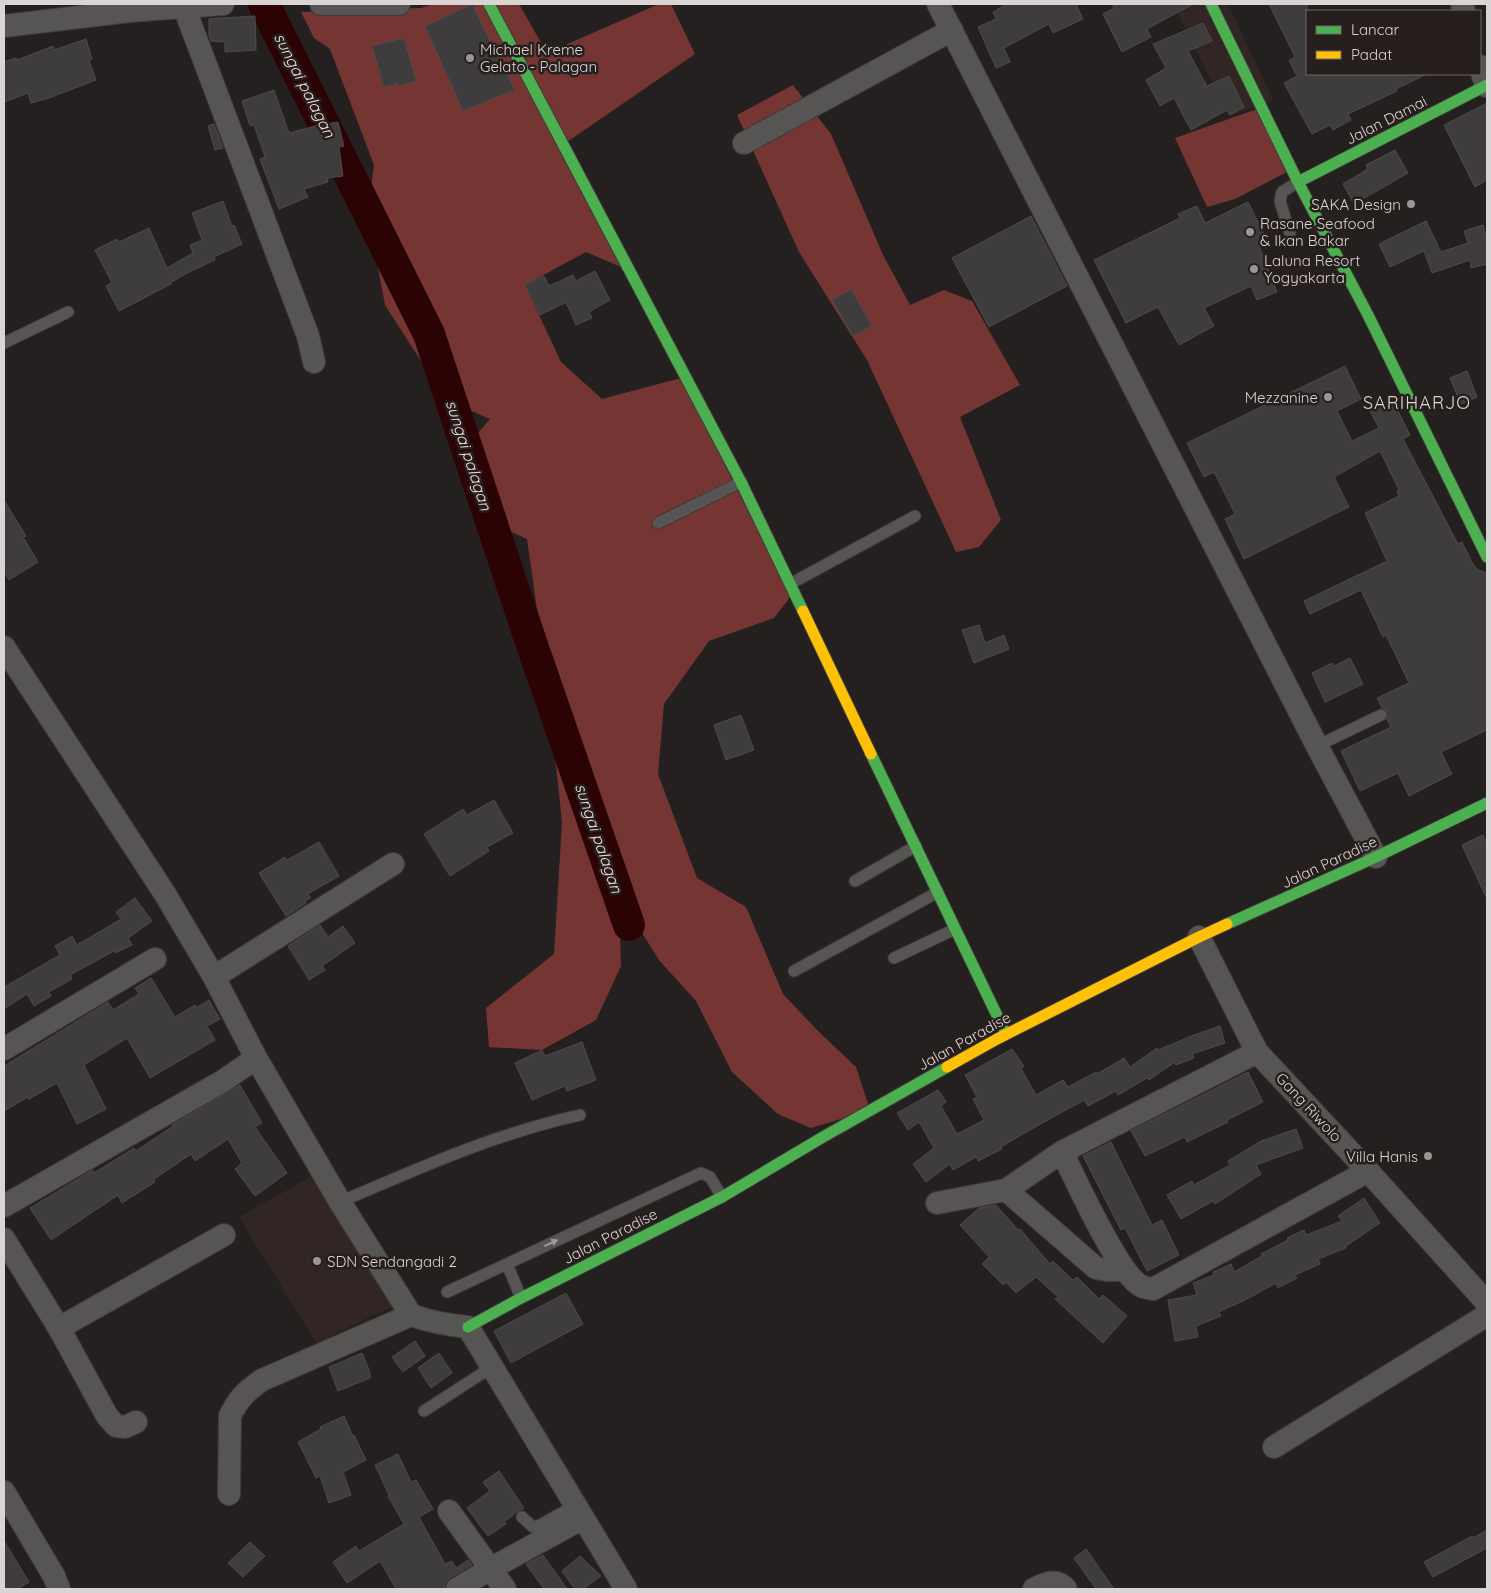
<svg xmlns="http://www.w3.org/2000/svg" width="1491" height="1593" font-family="Quicksand,sans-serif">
<rect width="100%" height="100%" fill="#252020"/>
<!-- built -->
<path fill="#322625" d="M 1173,4 L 1228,4 L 1273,100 L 1229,116 Z
M 316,1174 L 395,1305 L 334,1334 L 317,1344 L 239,1217 Z"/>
<!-- forest -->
<path fill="#753633" d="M 433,4 L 519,4 L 547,53 L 659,4 L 671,4 L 695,54 L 567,142 L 621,267 L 586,252 L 525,285 L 561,362 L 602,399 L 681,378 L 791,596 L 774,618 L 709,641 L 664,704 L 658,774 L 697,878 L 746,907 L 783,994 L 818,1031 L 856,1067 L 870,1110 L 811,1128 L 778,1114 L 732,1072 L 696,1001 L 659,960 L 619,896 L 621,966 L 596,1020 L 542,1050 L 489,1047 L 486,1008 L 554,954 L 562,822 L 547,680 L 527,539 L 492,523 L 460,454 L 490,419 L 446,400 L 385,305 L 368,215 L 374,165 L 330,49 L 314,38 L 301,12 L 421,8 Z
M 793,85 L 831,134 L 883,255 L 910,305 L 944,290 L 972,301 L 1020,385 L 960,417 L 1001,520 L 979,547 L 956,552 L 867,360 L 799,252 L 737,115 Z
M 1260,108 L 1289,171 L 1235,199 L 1207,207 L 1175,138 Z"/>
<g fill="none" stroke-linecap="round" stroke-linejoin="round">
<!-- river -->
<path stroke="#2c0304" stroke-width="32" d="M 264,4 L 429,334 L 531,642 L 629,925"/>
</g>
<!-- building -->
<path fill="#3e3c3d" stroke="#4c4a4b" d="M 473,4 L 475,11 L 515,90 L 463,111 L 425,26 Z
M 1007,4 L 1076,4 L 1083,19 L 1053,33 L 1049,24 L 1004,48 L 1010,62 L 996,68 L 978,27 L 996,19 L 993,12 Z
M 1112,4 L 1193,4 L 1147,29 L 1151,37 L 1122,52 L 1103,14 L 1114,8 Z
M 1269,4 L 1307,4 L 1307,74 L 1427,74 L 1396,89 L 1397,91 L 1348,114 L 1351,120 L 1333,130 L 1330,125 L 1312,134 L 1284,83 L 1297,76 L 1289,60 L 1295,57 Z
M 255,16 L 256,50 L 225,52 L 225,42 L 211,41 L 209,35 L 209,19 Z
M 1203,23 L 1212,41 L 1188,51 L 1207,86 L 1229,76 L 1244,107 L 1230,115 L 1227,110 L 1191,130 L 1174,98 L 1160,106 L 1146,80 L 1166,68 L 1153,44 Z
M 404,38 L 416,81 L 398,86 L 397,83 L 384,87 L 372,46 Z
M 86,39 L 92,59 L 89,60 L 96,80 L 49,98 L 31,103 L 28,93 L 4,102 L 4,62 L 16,58 L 17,60 L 53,46 L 54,50 Z
M 274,90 L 289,133 L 315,126 L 338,122 L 344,146 L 339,147 L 343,176 L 327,178 L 328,182 L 304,189 L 308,197 L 279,209 L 260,159 L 265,157 L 254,125 L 250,126 L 242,101 Z
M 1487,103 L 1487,180 L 1475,187 L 1444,125 Z
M 214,124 L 223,148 L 215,150 L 208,126 Z
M 1395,150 L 1408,173 L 1354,204 L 1343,184 L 1368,169 L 1366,165 Z
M 223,201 L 232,226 L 234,225 L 242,244 L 214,257 L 215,260 L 187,273 L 170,283 L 171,284 L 119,311 L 106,286 L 112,283 L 95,250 L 117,239 L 119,242 L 149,228 L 167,268 L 193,253 L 190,245 L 202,240 L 192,213 Z
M 1248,202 L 1269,244 L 1260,248 L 1277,292 L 1257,300 L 1251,286 L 1204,308 L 1214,326 L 1179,345 L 1158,307 L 1126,323 L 1094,260 L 1180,218 L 1178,214 L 1197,206 L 1205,223 Z
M 1031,216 L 1067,286 L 989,327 L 952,258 Z
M 1426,221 L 1441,252 L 1468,243 L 1464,231 L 1483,225 L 1487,238 L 1487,264 L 1471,268 L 1470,260 L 1432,273 L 1424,251 L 1390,267 L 1379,244 Z
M 595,271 L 610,300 L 589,312 L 592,318 L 576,325 L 566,302 L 540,315 L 525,285 L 544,276 L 549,286 L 573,275 L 576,281 Z
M 851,289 L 872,326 L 853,336 L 832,300 Z
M 1345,366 L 1361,399 L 1337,411 L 1352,441 L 1379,428 L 1370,411 L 1392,399 L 1410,435 L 1403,439 L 1458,544 L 1462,542 L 1473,564 L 1478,570 L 1487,573 L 1487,730 L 1441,752 L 1452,774 L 1409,796 L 1398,773 L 1360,791 L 1341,751 L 1391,727 L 1387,719 L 1388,712 L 1382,708 L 1377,698 L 1409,683 L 1386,635 L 1383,637 L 1361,590 L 1310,614 L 1304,601 L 1387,561 L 1365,513 L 1399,496 L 1397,492 L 1399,490 L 1380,451 L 1334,477 L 1349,507 L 1244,559 L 1225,519 L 1235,514 L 1214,472 L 1204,477 L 1187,443 Z
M 1467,371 L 1477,397 L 1461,404 L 1450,378 Z
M 4,500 L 26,536 L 23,537 L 38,562 L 9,580 L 4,571 Z
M 979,625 L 985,643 L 1004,635 L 1009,649 L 974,663 L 962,630 Z
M 1350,658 L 1363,684 L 1325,702 L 1312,673 L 1332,663 L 1334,666 Z
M 741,715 L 754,750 L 726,760 L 714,725 Z
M 494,800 L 513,833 L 487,847 L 489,851 L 450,876 L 424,834 L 463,809 L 467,815 Z
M 1483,835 L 1487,844 L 1487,899 L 1462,845 Z
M 319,842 L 339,876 L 308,894 L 311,898 L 305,901 L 306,903 L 286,916 L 259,873 L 285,857 L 287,860 Z
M 135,898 L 152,921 L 128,938 L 132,945 L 115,953 L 114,951 L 70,975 L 72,979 L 49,992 L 51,996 L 34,1006 L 27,994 L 4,1009 L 4,987 L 60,955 L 55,946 L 72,936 L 77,945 L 121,919 L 116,912 Z
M 320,925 L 328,937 L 343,926 L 355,943 L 322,966 L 325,970 L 309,980 L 288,946 Z
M 151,978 L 175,1017 L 195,1005 L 196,1008 L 209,1000 L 220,1019 L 207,1026 L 215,1040 L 150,1078 L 127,1038 L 84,1065 L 106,1109 L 77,1124 L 57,1083 L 29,1099 L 28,1097 L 4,1111 L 4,1066 L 108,1002 L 113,1010 L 139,994 L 135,988 Z
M 1220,1026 L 1225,1043 L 1192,1054 L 1194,1058 L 1176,1065 L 1175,1062 L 1149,1080 L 1147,1078 L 1118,1095 L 1116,1091 L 1088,1106 L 1084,1100 L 1028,1131 L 1001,1147 L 1002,1149 L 978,1161 L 976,1157 L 953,1170 L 950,1164 L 926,1182 L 913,1164 L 934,1148 L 919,1122 L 908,1130 L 897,1113 L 938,1090 L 946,1102 L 941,1106 L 957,1134 L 984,1120 L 973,1099 L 977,1097 L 965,1075 L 1012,1049 L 1024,1066 L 1021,1068 L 1036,1095 L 1063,1080 L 1068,1087 L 1096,1072 L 1097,1074 L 1124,1058 L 1130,1067 L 1157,1048 L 1158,1050 L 1194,1035 Z
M 582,1042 L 596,1080 L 567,1091 L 565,1086 L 532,1100 L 515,1063 L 542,1050 L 545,1056 Z
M 1248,1072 L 1263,1102 L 1227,1120 L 1228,1122 L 1187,1142 L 1185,1137 L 1145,1156 L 1131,1131 Z
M 240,1085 L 262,1123 L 255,1127 L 287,1173 L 255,1196 L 235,1169 L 242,1163 L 228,1139 L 195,1161 L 191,1154 L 153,1180 L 155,1182 L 122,1203 L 118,1195 L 51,1240 L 30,1208 L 93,1170 L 94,1173 L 134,1148 L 136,1151 L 173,1126 L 172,1125 Z
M 1296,1129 L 1303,1148 L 1256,1165 L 1261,1174 L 1215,1204 L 1213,1201 L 1181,1219 L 1167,1195 L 1192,1181 L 1194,1185 L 1230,1165 L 1228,1161 L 1261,1141 Z
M 1111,1142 L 1152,1225 L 1162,1220 L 1179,1255 L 1147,1271 L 1125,1228 L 1121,1230 L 1083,1156 Z
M 1364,1198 L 1380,1223 L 1346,1246 L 1346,1248 L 1318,1259 L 1320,1264 L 1295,1275 L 1297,1278 L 1278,1288 L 1276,1283 L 1249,1298 L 1219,1312 L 1221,1316 L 1196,1326 L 1198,1337 L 1175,1341 L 1168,1300 L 1197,1295 L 1193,1283 L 1214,1275 L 1213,1272 L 1231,1264 L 1234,1272 L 1262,1256 L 1261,1254 L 1288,1240 L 1287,1238 L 1304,1230 L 1306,1235 L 1342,1221 L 1338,1216 Z
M 996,1205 L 1018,1230 L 1020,1229 L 1050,1264 L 1053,1261 L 1073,1280 L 1077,1277 L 1099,1299 L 1103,1295 L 1127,1316 L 1103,1343 L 1055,1299 L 1058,1297 L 1036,1277 L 1016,1293 L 1006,1282 L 1003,1285 L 982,1264 L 989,1257 L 960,1225 L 979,1208 Z
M 566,1293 L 583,1324 L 511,1363 L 494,1331 Z
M 415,1341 L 425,1356 L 403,1372 L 392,1357 Z
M 362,1353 L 370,1372 L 370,1378 L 338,1391 L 329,1367 Z
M 439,1353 L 452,1373 L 431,1388 L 418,1368 Z
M 344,1416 L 353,1436 L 354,1435 L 366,1460 L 343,1472 L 351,1495 L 329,1503 L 320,1476 L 316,1478 L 298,1442 L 321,1429 L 320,1427 Z
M 398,1454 L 411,1482 L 416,1480 L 433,1509 L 419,1517 L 445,1564 L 452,1561 L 456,1568 L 468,1560 L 472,1565 L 450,1578 L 445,1583 L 444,1589 L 396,1589 L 380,1561 L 347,1583 L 333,1562 L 356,1546 L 359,1551 L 404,1524 L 388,1496 L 389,1495 L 375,1465 Z
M 499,1471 L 524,1508 L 517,1512 L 504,1522 L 506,1524 L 488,1536 L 467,1508 L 490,1491 L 483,1482 Z
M 1487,1530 L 1487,1548 L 1433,1577 L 1424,1562 L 1472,1536 L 1473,1538 Z
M 4,1541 L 29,1582 L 17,1589 L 4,1589 Z
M 250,1542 L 265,1556 L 243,1577 L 228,1563 Z
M 1086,1549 L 1114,1589 L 1096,1589 L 1074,1558 Z
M 543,1555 L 567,1589 L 544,1589 L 526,1564 Z
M 580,1556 L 601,1576 L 583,1589 L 575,1589 L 562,1571 Z"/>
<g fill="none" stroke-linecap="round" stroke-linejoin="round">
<defs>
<path id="lane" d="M 1290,234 L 1280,201 L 1282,192 L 1298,182
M 4,343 L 68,312
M 658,523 L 741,482
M 790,584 L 915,516
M 1317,746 L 1381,715
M 855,881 L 916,846
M 894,958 L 955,929
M 794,971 L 938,892
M 340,1202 C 419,1168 497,1133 580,1115
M 507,1264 L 521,1298
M 447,1292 L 701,1173 L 710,1177 L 722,1197
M 424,1411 L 492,1367
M 522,1517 L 533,1527 L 540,1525 L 576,1505"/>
<path id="street" d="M 321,4 L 399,4
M 938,4 L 1317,746 L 1376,857
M 1462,4 L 1464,11
M 184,7 L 308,336 L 314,362
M 4,26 L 130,11 L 223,4
M 1480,66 L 1486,86
M 744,143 L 952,30
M 4,647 L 165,894 L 214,977 L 256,1058 L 340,1202 L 411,1315 C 430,1322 448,1325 468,1327 L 626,1589
M 1199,937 L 1257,1052 L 1368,1171 L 1487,1303
M 214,977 L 393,864
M 4,1049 L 155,959
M 1062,1152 C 1076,1180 1118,1274 1141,1286 C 1145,1288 1149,1288 1153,1289 L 1368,1171
M 1006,1190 L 1096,1268 L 1107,1270 L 1125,1270
M 937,1203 L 1006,1190 L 1062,1152 L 1257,1052
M 4,1206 L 223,1081 L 256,1058
M 4,1239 L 59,1328 L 107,1416 L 116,1426 L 125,1427 L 136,1422
M 59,1328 L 224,1235
M 1274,1447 L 1487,1315
M 4,1492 L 54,1576 L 59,1589
M 229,1494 L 230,1416 C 238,1399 246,1391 262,1380 L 411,1315
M 449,1511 L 505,1589
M 457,1589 L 490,1569 L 583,1518
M 1034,1589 C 1045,1583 1057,1578 1066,1589"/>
<path id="fast" d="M 489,4 L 741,482 L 803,611
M 1211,4 L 1298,182 L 1368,315 L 1487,557
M 1298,182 L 1487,85
M 871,754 L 1006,1034
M 1227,924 L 1376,857 L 1487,803
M 468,1327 L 521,1298 L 722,1197 L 823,1137 L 947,1067"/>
<path id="slow" d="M 803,611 L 871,754
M 947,1067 L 997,1039 L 1199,937 L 1227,924"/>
</defs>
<!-- lane casing -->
<use href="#lane" stroke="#3f3a3a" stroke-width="13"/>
<!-- street casing -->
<use href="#street" stroke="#3f3a3a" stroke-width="24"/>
<!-- fast casing -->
<use href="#fast" stroke="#3f3a3a" stroke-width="13"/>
<!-- slow casing -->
<use href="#slow" stroke="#3f3a3a" stroke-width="13"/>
<!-- lane -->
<use href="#lane" stroke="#575454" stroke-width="11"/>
<!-- street -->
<use href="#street" stroke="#575454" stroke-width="22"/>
<!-- fast -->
<use href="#fast" stroke="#4caf50" stroke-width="11"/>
<!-- slow -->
<use href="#slow" stroke="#ffc107" stroke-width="11"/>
</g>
<!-- one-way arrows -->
<defs><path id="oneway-solid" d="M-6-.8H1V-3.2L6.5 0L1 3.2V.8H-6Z" transform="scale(1.25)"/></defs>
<use fill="#9f9a9a" href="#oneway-solid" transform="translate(551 1243) rotate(-25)"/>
<!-- markers -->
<g fill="#9b9595" stroke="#271f1e" stroke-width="2">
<circle cx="470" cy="58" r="5"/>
<circle cx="1411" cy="204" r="5"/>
<circle cx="1250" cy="232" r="5"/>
<circle cx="1254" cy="269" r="5"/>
<circle cx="1328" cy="397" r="5"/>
<circle cx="1428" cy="1156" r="5"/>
<circle cx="317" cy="1261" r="5"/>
</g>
<g text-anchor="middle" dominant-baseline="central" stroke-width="5" stroke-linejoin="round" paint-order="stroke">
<!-- poi labels -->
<g font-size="15" fill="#dad4d4" stroke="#271f1e" text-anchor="start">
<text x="480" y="49">Michael Kreme<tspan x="480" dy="17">Gelato - Palagan</tspan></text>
<text x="1401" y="204" text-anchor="end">SAKA Design</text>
<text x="1260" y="223">Rasane Seafood<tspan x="1260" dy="17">&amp; Ikan Bakar</tspan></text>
<text x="1264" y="260">Laluna Resort<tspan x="1264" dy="17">Yogyakarta</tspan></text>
<text x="1318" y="397" text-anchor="end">Mezzanine</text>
<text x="1418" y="1156" text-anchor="end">Villa Hanis</text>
<text x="327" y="1261">SDN Sendangadi 2</text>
</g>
<!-- street labels -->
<g font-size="15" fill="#dad4d4" stroke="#271f1e">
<text transform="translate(1386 120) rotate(-27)">Jalan Damai</text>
<text transform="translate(1329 862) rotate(-25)">Jalan Paradise</text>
<text transform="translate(964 1041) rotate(-29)">Jalan Paradise</text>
<text transform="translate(1309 1107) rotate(47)">Gang Riwolo</text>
<text transform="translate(610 1236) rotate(-27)">Jalan Paradise</text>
</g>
<!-- water labels -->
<g font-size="16" font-style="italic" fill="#f5dddb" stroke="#271f1e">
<text transform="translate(305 85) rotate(63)">sungai palagan</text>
<text transform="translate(469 455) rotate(72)">sungai palagan</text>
<text transform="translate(599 838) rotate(71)">sungai palagan</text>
</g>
<!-- quarter labels -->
<g font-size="18" letter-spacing="1" fill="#dad4d4" stroke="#271f1e">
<text x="1417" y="402">SARIHARJO</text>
</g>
</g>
<!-- border -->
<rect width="1491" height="1593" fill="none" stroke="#dad4d4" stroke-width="10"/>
<!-- legend -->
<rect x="1306" y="10" width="175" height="65" fill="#271f1e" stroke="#6f6767"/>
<rect x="1316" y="26" width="25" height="8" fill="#4caf50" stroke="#6f6767"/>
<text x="1351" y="35" font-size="15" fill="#dad4d4">Lancar</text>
<rect x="1316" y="51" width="25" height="8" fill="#ffc107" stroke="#6f6767"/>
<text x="1351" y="60" font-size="15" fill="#dad4d4">Padat</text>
</svg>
